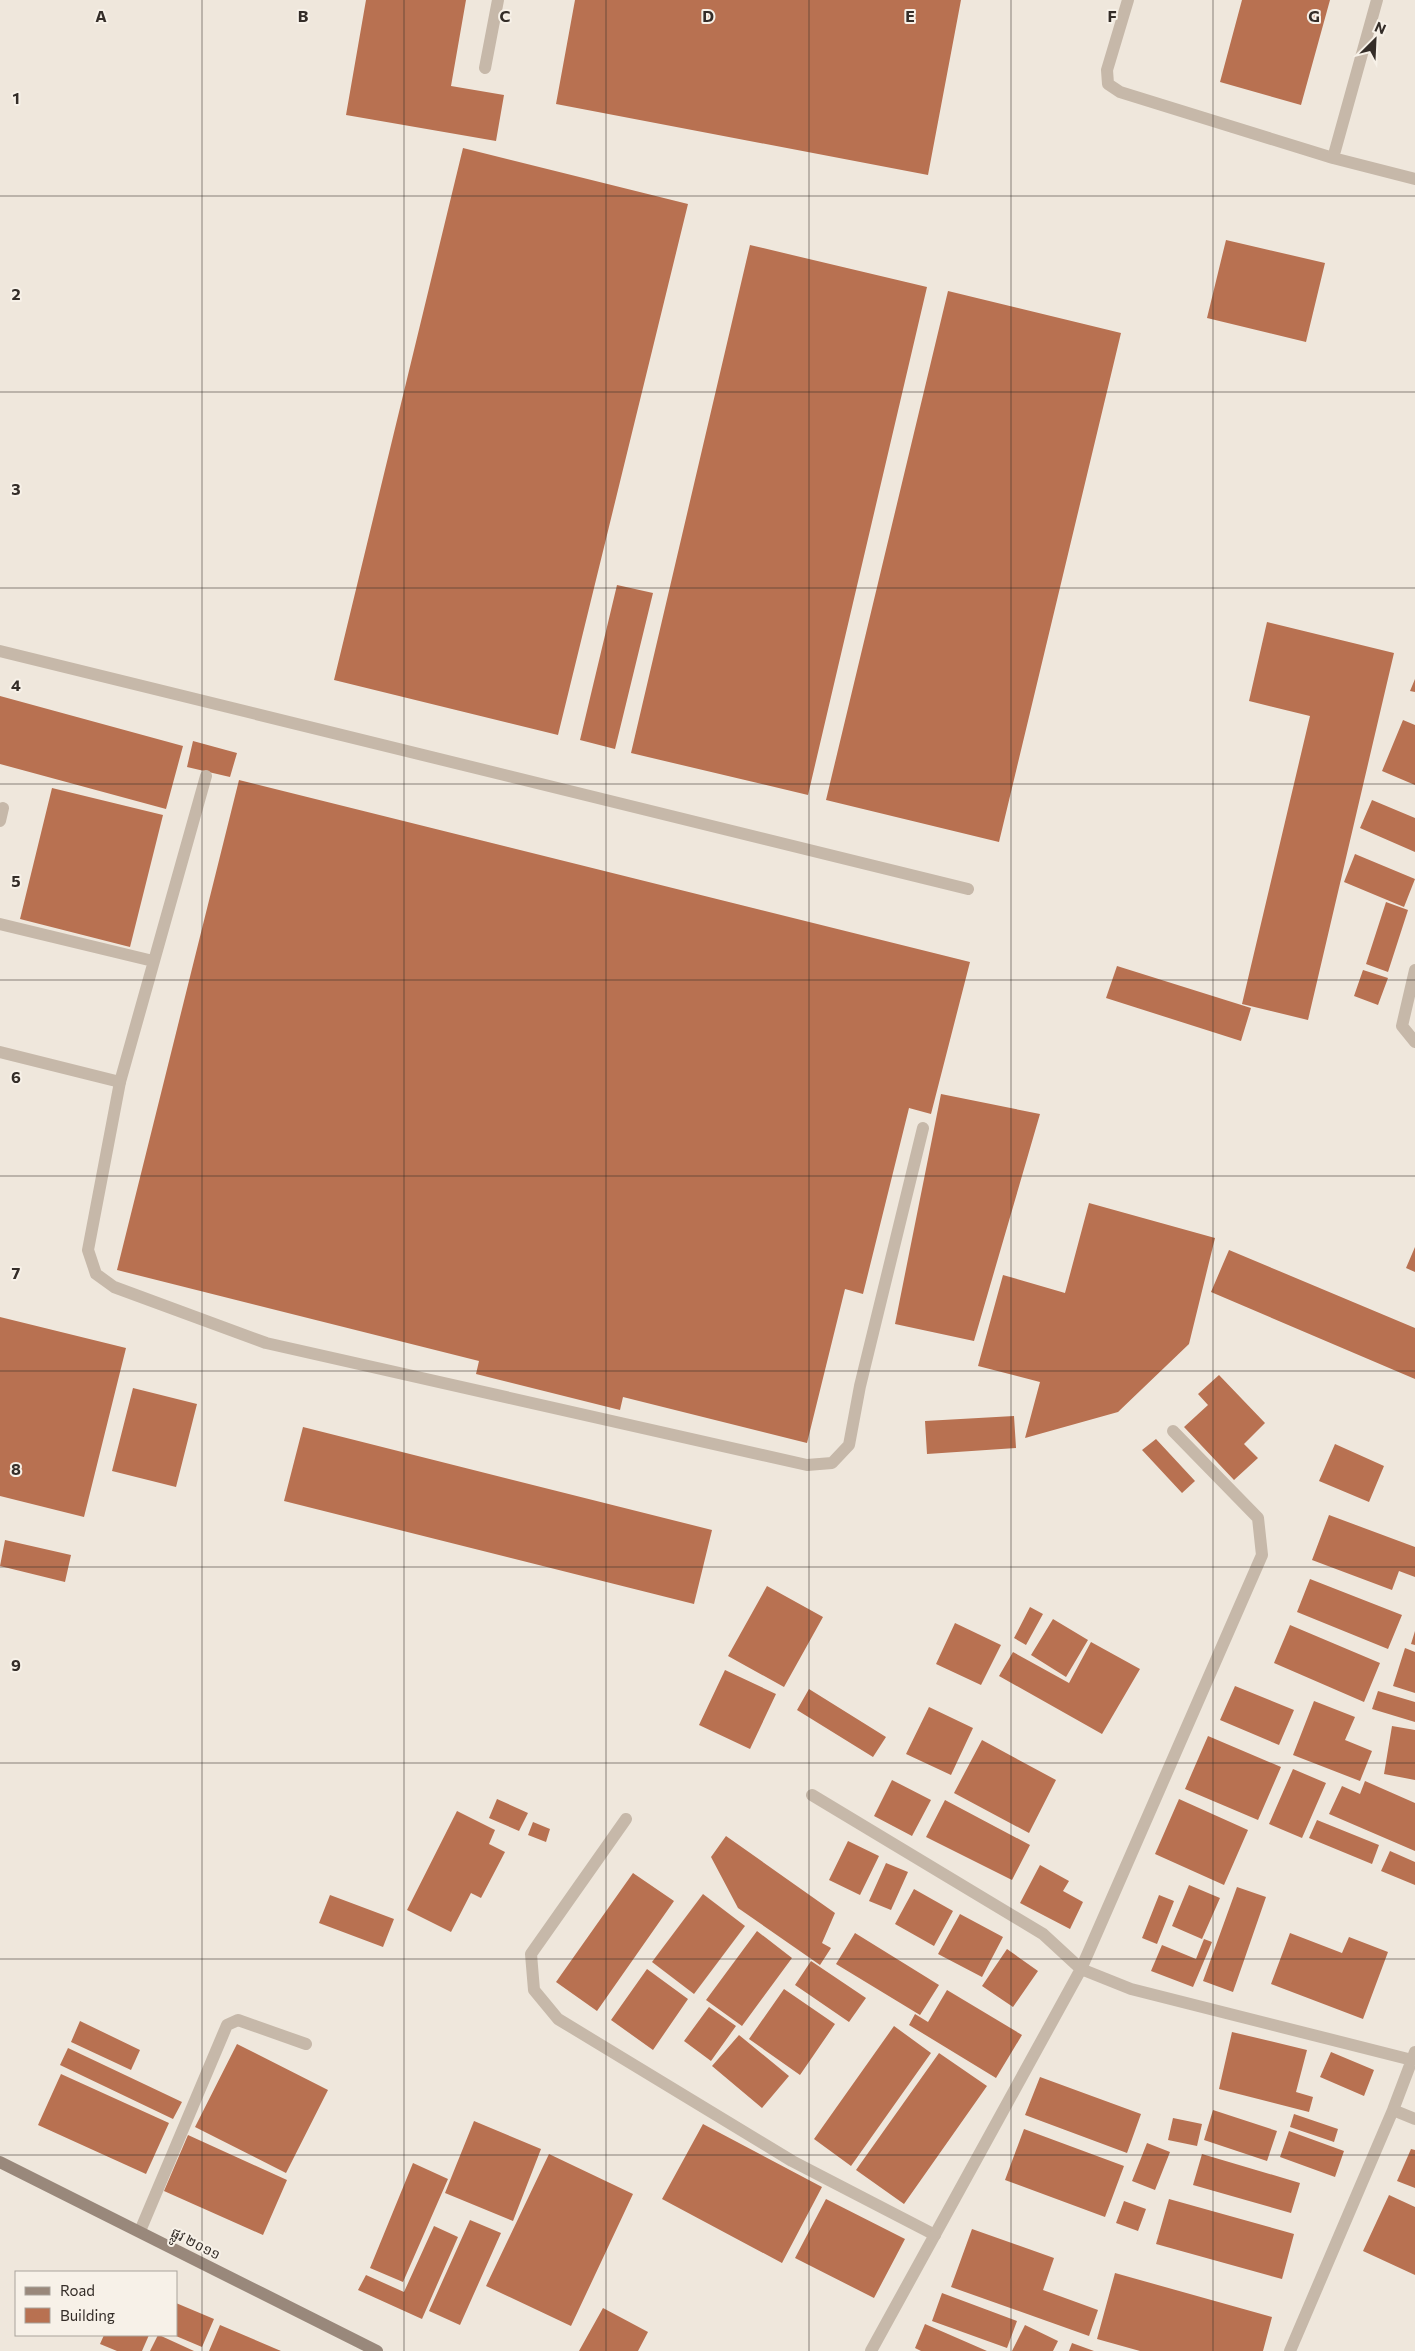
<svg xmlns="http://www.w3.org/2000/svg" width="1415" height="2351" font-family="Commissioner,'Noto Sans Khmer',sans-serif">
<rect width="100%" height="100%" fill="#efe7dc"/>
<!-- building -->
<path fill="#b87151" d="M 366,0 L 466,0 L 451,86 L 504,95 L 496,141 L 346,115 Z
M 575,0 L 961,0 L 928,175 L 556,104 Z
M 1242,0 L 1330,0 L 1301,105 L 1220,82 Z
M 463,148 L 688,204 L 558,735 L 334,680 Z
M 1226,240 L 1325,263 L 1306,342 L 1207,318 Z
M 750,245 L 927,287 L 808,795 L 631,753 Z
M 948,291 L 1121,333 L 999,842 L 826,800 Z
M 617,585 L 653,593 L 615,749 L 580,740 Z
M 1267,622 L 1394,653 L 1308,1020 L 1242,1004 L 1310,716 L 1249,701 Z
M 1415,679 L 1415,692 L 1410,691 Z
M 0,696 L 183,746 L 166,809 L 0,764 Z
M 1403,720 L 1415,725 L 1415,785 L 1382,771 Z
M 193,741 L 237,753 L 230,777 L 187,767 Z
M 239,780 L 970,962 L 931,1114 L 909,1108 L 863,1294 L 845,1289 L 807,1443 L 623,1397 L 620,1410 L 476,1374 L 479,1361 L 117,1270 Z
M 52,788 L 163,815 L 130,947 L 20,919 Z
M 1372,800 L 1415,818 L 1415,852 L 1360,828 Z
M 1355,854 L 1415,879 L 1404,907 L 1344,882 Z
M 1386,902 L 1408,910 L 1388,972 L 1366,964 Z
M 1117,966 L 1251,1008 L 1241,1041 L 1106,998 Z
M 1363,970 L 1388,978 L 1378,1005 L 1354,996 Z
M 941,1094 L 1040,1114 L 974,1341 L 895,1324 Z
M 1089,1203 L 1215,1238 L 1189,1344 L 1118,1412 L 1025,1438 L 1040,1382 L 978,1366 L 1003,1275 L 1065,1293 Z
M 1415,1247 L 1415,1272 L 1406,1268 Z
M 1229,1250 L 1415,1328 L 1415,1379 L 1211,1292 Z
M 0,1317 L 126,1348 L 84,1517 L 0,1496 Z
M 1219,1375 L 1265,1423 L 1244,1444 L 1258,1458 L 1234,1480 L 1184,1427 L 1208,1405 L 1198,1394 Z
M 133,1388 L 197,1404 L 176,1487 L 112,1471 Z
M 1014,1416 L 1016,1448 L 927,1454 L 925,1421 Z
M 303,1427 L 712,1530 L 694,1604 L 284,1501 Z
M 1156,1439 L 1195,1481 L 1182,1493 L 1142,1450 Z
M 1335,1444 L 1384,1466 L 1369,1502 L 1319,1481 Z
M 1329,1515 L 1415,1547 L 1415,1577 L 1399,1571 L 1392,1590 L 1312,1560 Z
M 5,1540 L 71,1555 L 65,1582 L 0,1566 Z
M 1310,1579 L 1402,1615 L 1388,1649 L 1297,1612 Z
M 767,1586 L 823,1617 L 784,1687 L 728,1656 Z
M 1030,1607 L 1043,1614 L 1026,1645 L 1014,1638 Z
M 1053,1619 L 1088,1640 L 1066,1677 L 1031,1655 Z
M 955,1623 L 1001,1645 L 981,1685 L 936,1664 Z
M 1290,1625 L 1380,1663 L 1364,1702 L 1274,1663 Z
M 1415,1631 L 1415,1645 L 1411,1644 Z
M 1091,1642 L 1140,1669 L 1102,1734 L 999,1676 L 1013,1652 L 1069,1683 Z
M 1405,1648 L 1415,1652 L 1415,1693 L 1393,1686 Z
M 725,1670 L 776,1694 L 750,1749 L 699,1725 Z
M 1235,1686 L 1294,1710 L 1279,1745 L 1220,1720 Z
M 809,1689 L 886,1737 L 873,1757 L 797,1710 Z
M 1378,1691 L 1415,1702 L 1415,1722 L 1372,1709 Z
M 1314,1701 L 1355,1717 L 1345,1740 L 1372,1751 L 1360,1781 L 1293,1755 Z
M 929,1707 L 973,1728 L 951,1775 L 906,1754 Z
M 1392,1726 L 1415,1730 L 1415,1780 L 1384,1774 Z
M 1208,1736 L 1281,1767 L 1258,1820 L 1185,1789 Z
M 982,1740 L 1056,1780 L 1029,1833 L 954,1793 Z
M 1293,1769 L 1326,1783 L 1302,1838 L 1269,1824 Z
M 892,1780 L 931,1800 L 912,1836 L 874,1816 Z
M 1365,1781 L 1415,1803 L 1415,1851 L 1329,1814 L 1342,1786 L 1360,1794 Z
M 497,1799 L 528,1813 L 519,1831 L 489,1818 Z
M 1179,1799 L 1248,1830 L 1224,1885 L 1155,1854 Z
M 945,1800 L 1030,1845 L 1012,1880 L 926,1837 Z
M 457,1811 L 495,1830 L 489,1844 L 505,1852 L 481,1898 L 471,1893 L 451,1932 L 407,1910 Z
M 1317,1820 L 1379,1845 L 1372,1864 L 1309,1838 Z
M 533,1822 L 550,1829 L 546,1842 L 528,1835 Z
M 726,1836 L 835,1913 L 822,1943 L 831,1948 L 820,1965 L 738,1908 L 711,1857 Z
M 848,1841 L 879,1856 L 860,1895 L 829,1880 Z
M 1390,1851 L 1415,1862 L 1415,1885 L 1381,1871 Z
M 886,1863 L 908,1872 L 891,1910 L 869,1901 Z
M 1040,1865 L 1069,1881 L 1063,1891 L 1083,1902 L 1070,1929 L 1020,1903 Z
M 633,1873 L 674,1901 L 597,2011 L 556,1982 Z
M 1189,1885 L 1220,1898 L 1202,1939 L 1172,1926 Z
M 1237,1887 L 1266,1897 L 1233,1992 L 1203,1981 Z
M 914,1889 L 953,1911 L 934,1946 L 895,1924 Z
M 703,1894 L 745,1926 L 694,1994 L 652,1962 Z
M 330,1895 L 394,1919 L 383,1947 L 319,1923 Z
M 1159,1895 L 1174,1901 L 1157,1944 L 1142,1938 Z
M 960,1914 L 1003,1937 L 982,1977 L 938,1954 Z
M 757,1931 L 792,1958 L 742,2026 L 706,2000 Z
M 855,1933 L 939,1985 L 920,2015 L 836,1964 Z
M 1290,1933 L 1342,1953 L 1349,1937 L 1388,1952 L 1363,2019 L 1271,1984 Z
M 1204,1939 L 1212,1942 L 1193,1987 L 1151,1971 L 1162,1945 L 1196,1959 Z
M 1007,1949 L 1038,1971 L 1013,2007 L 982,1986 Z
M 811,1961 L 866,1998 L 849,2022 L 795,1985 Z
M 647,1969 L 688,1999 L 653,2050 L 611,2020 Z
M 784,1989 L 835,2024 L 800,2075 L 749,2039 Z
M 947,1990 L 1022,2035 L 996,2078 L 909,2025 L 915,2014 L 928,2022 Z
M 709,2007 L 736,2026 L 711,2061 L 684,2041 Z
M 80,2021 L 140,2050 L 131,2070 L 71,2042 Z
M 894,2026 L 931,2053 L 851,2166 L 814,2139 Z
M 1232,2032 L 1307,2050 L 1296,2092 L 1313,2097 L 1309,2112 L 1219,2089 Z
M 739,2035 L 789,2076 L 762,2108 L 712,2066 Z
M 237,2044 L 328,2090 L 286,2173 L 195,2127 Z
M 68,2048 L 182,2102 L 173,2119 L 60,2065 Z
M 1331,2052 L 1374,2070 L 1364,2096 L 1320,2077 Z
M 939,2053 L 987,2086 L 904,2204 L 856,2170 Z
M 61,2074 L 169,2123 L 146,2174 L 38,2125 Z
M 1040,2077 L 1141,2114 L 1127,2153 L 1025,2115 Z
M 1213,2110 L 1277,2131 L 1267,2161 L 1204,2140 Z
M 1294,2114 L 1338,2129 L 1334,2142 L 1290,2127 Z
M 1173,2118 L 1202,2124 L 1197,2146 L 1168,2140 Z
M 474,2121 L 541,2149 L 513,2221 L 445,2193 Z
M 703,2124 L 822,2187 L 782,2263 L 662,2199 Z
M 1024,2129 L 1124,2166 L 1105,2217 L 1005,2180 Z
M 1289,2131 L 1344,2151 L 1335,2177 L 1280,2157 Z
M 188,2135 L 287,2180 L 263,2235 L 164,2191 Z
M 1147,2143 L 1170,2152 L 1155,2190 L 1132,2181 Z
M 1411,2149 L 1415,2150 L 1415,2188 L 1397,2181 Z
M 549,2154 L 633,2194 L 571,2326 L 486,2286 Z
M 1202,2154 L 1300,2183 L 1291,2213 L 1193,2185 Z
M 413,2163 L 448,2179 L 403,2282 L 370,2268 Z
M 1389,2195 L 1415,2207 L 1415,2275 L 1363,2251 Z
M 826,2199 L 905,2239 L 874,2298 L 795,2258 Z
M 1169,2199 L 1294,2234 L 1282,2279 L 1156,2244 Z
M 1124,2201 L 1146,2209 L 1138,2231 L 1116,2223 Z
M 470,2220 L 501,2233 L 460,2325 L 429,2311 Z
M 434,2226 L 458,2237 L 422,2319 L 358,2290 L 366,2275 L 404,2292 Z
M 972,2229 L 1054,2258 L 1043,2290 L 1098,2310 L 1089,2336 L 951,2287 Z
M 1115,2273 L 1272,2317 L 1263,2351 L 1140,2351 L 1097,2339 Z
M 942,2293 L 1017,2321 L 1007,2348 L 932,2321 Z
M 176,2303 L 214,2319 L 202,2347 L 176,2336 Z
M 603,2308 L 648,2332 L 638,2351 L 579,2351 Z
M 925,2324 L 987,2351 L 921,2351 L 915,2348 Z
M 220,2325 L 281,2351 L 209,2351 Z
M 1025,2325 L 1058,2341 L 1053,2351 L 1012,2351 Z
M 104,2335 L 149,2335 L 142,2351 L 117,2351 L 100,2344 Z
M 158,2335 L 159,2335 L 194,2351 L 150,2351 Z
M 1072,2343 L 1094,2351 L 1069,2351 Z"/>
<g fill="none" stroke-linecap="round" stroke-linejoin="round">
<!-- service -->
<path stroke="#c6b8a9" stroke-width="12" d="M 485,68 L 498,0
M 0,651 L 968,889
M 0,821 L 3,808
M 0,924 L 153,961
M 120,1082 L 206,776
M 626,1819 L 531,1954 L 534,1990 L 558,2019 L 792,2161 L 935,2235
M 140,2231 L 227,2025 L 238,2020 L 306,2044"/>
<!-- minor -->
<path stroke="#c6b8a9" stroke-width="12" d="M 1128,0 L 1107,70 L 1108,84 L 1120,92 L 1333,158 L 1415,179
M 1333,158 L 1377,0
M 1415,970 L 1402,1026 L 1415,1042
M 0,1052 L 120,1082 L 88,1250 L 96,1274 L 114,1287 L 266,1343 L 807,1465 L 832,1463 L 849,1445 L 860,1386 L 923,1128
M 812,1795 L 1043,1934 L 1081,1969 L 1131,1989 L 1412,2060
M 1393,2110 L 1415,2119
M 871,2351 L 1081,1969 L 1262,1555 L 1258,1518 L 1173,1431
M 1290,2351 L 1393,2110 L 1415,2052"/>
<!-- secondary -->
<path stroke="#99887b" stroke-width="12" d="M 0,2162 L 377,2351"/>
</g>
<!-- grid -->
<path fill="none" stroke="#342d28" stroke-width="1" stroke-opacity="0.55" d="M 202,0 L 202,2351M 404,0 L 404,2351M 606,0 L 606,2351M 809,0 L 809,2351M 1011,0 L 1011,2351M 1213,0 L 1213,2351M 0,196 L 1415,196M 0,392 L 1415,392M 0,588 L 1415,588M 0,784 L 1415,784M 0,980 L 1415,980M 0,1176 L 1415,1176M 0,1371 L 1415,1371M 0,1567 L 1415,1567M 0,1763 L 1415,1763M 0,1959 L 1415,1959M 0,2155 L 1415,2155"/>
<g text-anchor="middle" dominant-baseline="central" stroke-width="4" stroke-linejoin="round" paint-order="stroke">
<!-- street labels -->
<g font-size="14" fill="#342d28" stroke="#f7f1e8">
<text transform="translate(196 2243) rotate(27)">ផ្លូវ ២០១១</text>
</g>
</g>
<g font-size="16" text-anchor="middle" font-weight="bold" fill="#342d28" stroke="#f7f1e8" stroke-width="4" stroke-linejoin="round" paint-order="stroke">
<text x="101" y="22">A</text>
<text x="303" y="22">B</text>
<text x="505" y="22">C</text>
<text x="708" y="22">D</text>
<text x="910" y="22">E</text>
<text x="1112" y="22">F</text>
<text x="1314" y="22">G</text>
<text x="16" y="104">1</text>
<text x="16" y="300">2</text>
<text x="16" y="495">3</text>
<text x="16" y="691">4</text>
<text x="16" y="887">5</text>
<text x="16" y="1083">6</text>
<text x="16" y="1279">7</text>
<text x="16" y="1475">8</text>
<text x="16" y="1671">9</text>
</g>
<!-- legend -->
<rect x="15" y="2271" width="162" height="65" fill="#f7f1e8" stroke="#a9a39b"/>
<rect x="25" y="2287" width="25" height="8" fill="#99887b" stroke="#a9a39b"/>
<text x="60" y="2296" font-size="15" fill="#342d28">Road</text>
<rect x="25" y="2308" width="25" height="15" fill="#b87151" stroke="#a9a39b"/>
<text x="60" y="2321" font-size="15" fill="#342d28">Building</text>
<!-- north arrow -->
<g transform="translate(1375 40) rotate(24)" stroke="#f7f1e8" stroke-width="4" paint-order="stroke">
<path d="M0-4L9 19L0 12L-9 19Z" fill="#342d28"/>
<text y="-8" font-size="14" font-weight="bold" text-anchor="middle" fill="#342d28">N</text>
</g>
</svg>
